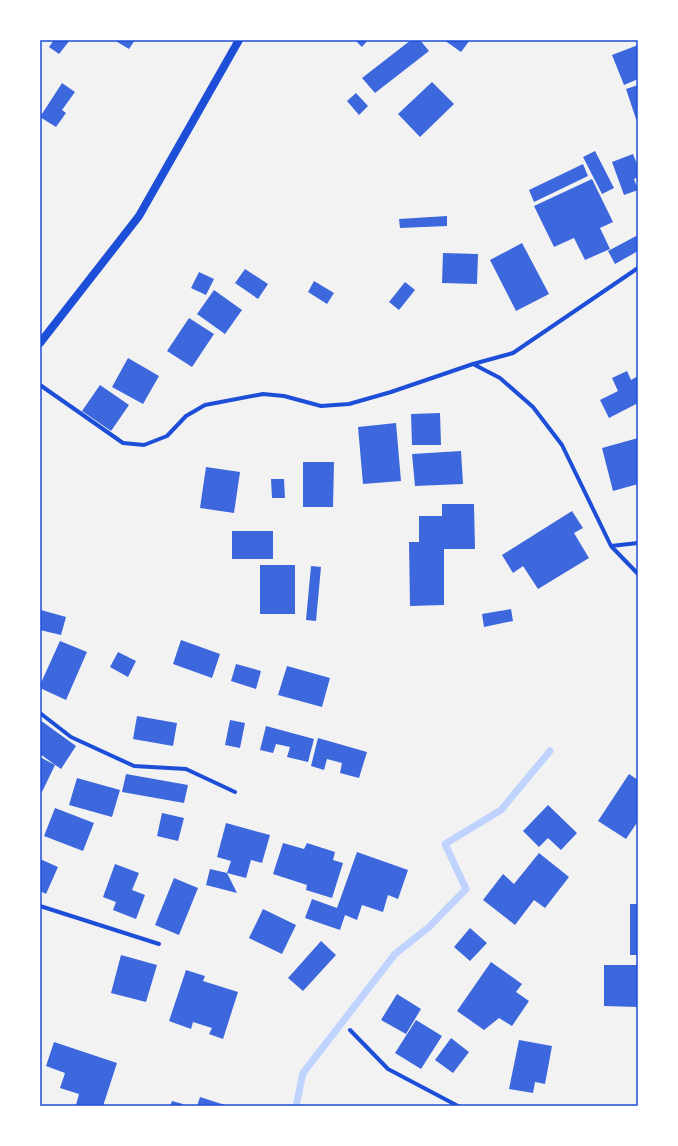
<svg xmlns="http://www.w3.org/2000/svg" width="678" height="1146" font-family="Rubik,sans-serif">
<rect width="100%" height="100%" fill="#f2f2f2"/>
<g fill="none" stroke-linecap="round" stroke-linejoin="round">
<!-- stream -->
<path stroke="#bfd3fe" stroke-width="7" d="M 296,1106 L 303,1073 L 395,954 L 429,927 L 466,889 L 445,844 L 501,810 L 550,751"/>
</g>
<!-- building -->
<path fill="#3d67dc" d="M 54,40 L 70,40 L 59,54 L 49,47 Z
M 114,40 L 135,40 L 129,49 Z
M 355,40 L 368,40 L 362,47 Z
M 411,40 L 420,40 L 429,51 L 375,93 L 362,78 Z
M 444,40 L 470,40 L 461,52 Z
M 638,45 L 638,79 L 624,85 L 612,55 Z
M 432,82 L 454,104 L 420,137 L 398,114 Z
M 62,83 L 75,92 L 62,110 L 66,113 L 56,127 L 40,117 Z
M 638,85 L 638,125 L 626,89 Z
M 356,93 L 368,106 L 359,115 L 347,101 Z
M 595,151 L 614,188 L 602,194 L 583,157 Z
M 633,154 L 638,167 L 638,177 L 634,179 L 638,190 L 624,195 L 612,162 Z
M 583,164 L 588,176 L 534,202 L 529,190 Z
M 592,179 L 613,222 L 600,228 L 610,249 L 585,260 L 574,238 L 554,247 L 534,206 Z
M 447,216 L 447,226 L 400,228 L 399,219 Z
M 638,235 L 638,251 L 615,264 L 608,251 Z
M 522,243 L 549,294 L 516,311 L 490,260 Z
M 443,253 L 478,254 L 477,284 L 442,283 Z
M 245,269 L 268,284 L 258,299 L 235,283 Z
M 199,272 L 214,279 L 206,295 L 191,288 Z
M 314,281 L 334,293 L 327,304 L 308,292 Z
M 405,282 L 415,290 L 399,310 L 389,302 Z
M 214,290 L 242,310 L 225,334 L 197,314 Z
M 189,318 L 214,334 L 192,367 L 167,351 Z
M 128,358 L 159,376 L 143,404 L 112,387 Z
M 627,371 L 631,380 L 638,376 L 638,403 L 609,418 L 600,400 L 618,391 L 612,378 Z
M 100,385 L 129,405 L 111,431 L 82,411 Z
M 440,413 L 441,445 L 412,445 L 411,414 Z
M 396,423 L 401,481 L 363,484 L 358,427 Z
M 638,438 L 638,484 L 613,491 L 602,448 Z
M 461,451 L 463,484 L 415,486 L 412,454 Z
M 303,462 L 334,462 L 333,507 L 303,507 Z
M 206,467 L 240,472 L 234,513 L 200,508 Z
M 271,479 L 284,479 L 285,498 L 272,498 Z
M 442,504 L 474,504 L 475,549 L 444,549 L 444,605 L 410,606 L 409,542 L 419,542 L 419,516 L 442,516 Z
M 572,511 L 583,528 L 574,533 L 589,558 L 538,589 L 523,566 L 513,573 L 502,555 Z
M 232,531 L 273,531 L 273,559 L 232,559 Z
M 260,565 L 295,565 L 295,614 L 260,614 Z
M 311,566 L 321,567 L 316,621 L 306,620 Z
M 511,609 L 513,621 L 484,627 L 482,614 Z
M 41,610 L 66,617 L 61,635 L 40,630 Z
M 181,640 L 220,654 L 212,678 L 173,664 Z
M 60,641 L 87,652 L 66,700 L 40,688 L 40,685 Z
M 118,652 L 136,661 L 128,677 L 110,667 Z
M 236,664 L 261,671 L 256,689 L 231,681 Z
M 287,666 L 330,678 L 322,707 L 278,695 Z
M 137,716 L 177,723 L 173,746 L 133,739 Z
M 40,720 L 76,746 L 61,769 L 40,754 Z
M 230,720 L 245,723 L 240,748 L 225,745 Z
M 266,726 L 314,739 L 308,762 L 287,757 L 290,747 L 276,744 L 273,753 L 260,750 Z
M 318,738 L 367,752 L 359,778 L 340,773 L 342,763 L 327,759 L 324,770 L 311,766 Z
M 40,757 L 55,765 L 42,792 L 40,791 Z
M 126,774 L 188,785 L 184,803 L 122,792 Z
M 629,774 L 638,780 L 638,821 L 626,839 L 598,821 Z
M 77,778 L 120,790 L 112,817 L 69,805 Z
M 548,805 L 577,833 L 561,850 L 548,838 L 539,847 L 523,831 Z
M 55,808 L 94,823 L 83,851 L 44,836 Z
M 162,813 L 184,818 L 178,841 L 157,836 Z
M 226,823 L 270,835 L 262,863 L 251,860 L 246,878 L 227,873 L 231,861 L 217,857 Z
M 283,843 L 304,849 L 307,843 L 335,852 L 333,860 L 343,863 L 332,898 L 306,890 L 307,885 L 273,874 Z
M 357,852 L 408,870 L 398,899 L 388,895 L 383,912 L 362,905 L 357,920 L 345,915 L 340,930 L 305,918 L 312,899 L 337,908 Z
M 539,853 L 569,877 L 545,908 L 534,900 L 515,925 L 483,900 L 503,874 L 514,884 Z
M 40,859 L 58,867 L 46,894 L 40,891 Z
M 115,864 L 139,873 L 132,890 L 145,895 L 136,919 L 113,910 L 116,902 L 103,897 Z
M 210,869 L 227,873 L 237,893 L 206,885 Z
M 174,878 L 198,888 L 179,935 L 155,925 Z
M 630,904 L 638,904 L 638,955 L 630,955 Z
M 263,909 L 296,925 L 282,954 L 249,938 Z
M 470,928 L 487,943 L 470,961 L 454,947 Z
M 321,941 L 336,955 L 303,991 L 288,978 Z
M 121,955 L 157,965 L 146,1002 L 111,993 Z
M 491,962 L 522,984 L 516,992 L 529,1001 L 512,1026 L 499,1018 L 484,1030 L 457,1011 Z
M 604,965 L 638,965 L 638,1007 L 604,1006 Z
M 186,970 L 205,976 L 203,981 L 238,992 L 223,1039 L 209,1034 L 212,1028 L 193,1022 L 191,1029 L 169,1021 Z
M 397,994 L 421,1009 L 406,1034 L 381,1020 Z
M 416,1020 L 442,1036 L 421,1069 L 395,1053 Z
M 451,1038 L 469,1052 L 453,1073 L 435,1060 Z
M 519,1040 L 552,1046 L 545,1084 L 535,1082 L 533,1093 L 509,1089 Z
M 54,1042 L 117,1063 L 103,1106 L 80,1106 L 76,1105 L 79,1094 L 60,1088 L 65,1073 L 46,1066 Z
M 200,1097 L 228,1106 L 197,1106 Z
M 172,1101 L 183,1104 L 182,1106 L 170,1106 Z"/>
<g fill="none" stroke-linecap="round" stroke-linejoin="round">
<!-- minor -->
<path stroke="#1d4ed8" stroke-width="4" d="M 473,364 L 500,378 L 533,407 L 562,445 L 611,546 L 638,574
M 40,385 L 123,443 L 144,445 L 167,436 L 186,416 L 205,405 L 263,394 L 284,396 L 321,406 L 349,404 L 391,392 L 473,364 L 513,353 L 638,268
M 611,546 L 638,543
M 40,713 L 71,737 L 134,766 L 186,769 L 235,792
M 40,906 L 159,944
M 350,1030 L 388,1069 L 458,1106"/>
<!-- secondary -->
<path stroke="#1d4ed8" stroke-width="8" d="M 40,343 L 139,216 L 239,40"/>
</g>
<!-- border -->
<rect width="678" height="1146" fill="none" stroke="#ffffff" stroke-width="82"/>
<rect x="41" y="41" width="596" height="1064" fill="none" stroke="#1d4ed8" stroke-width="1.5"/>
</svg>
